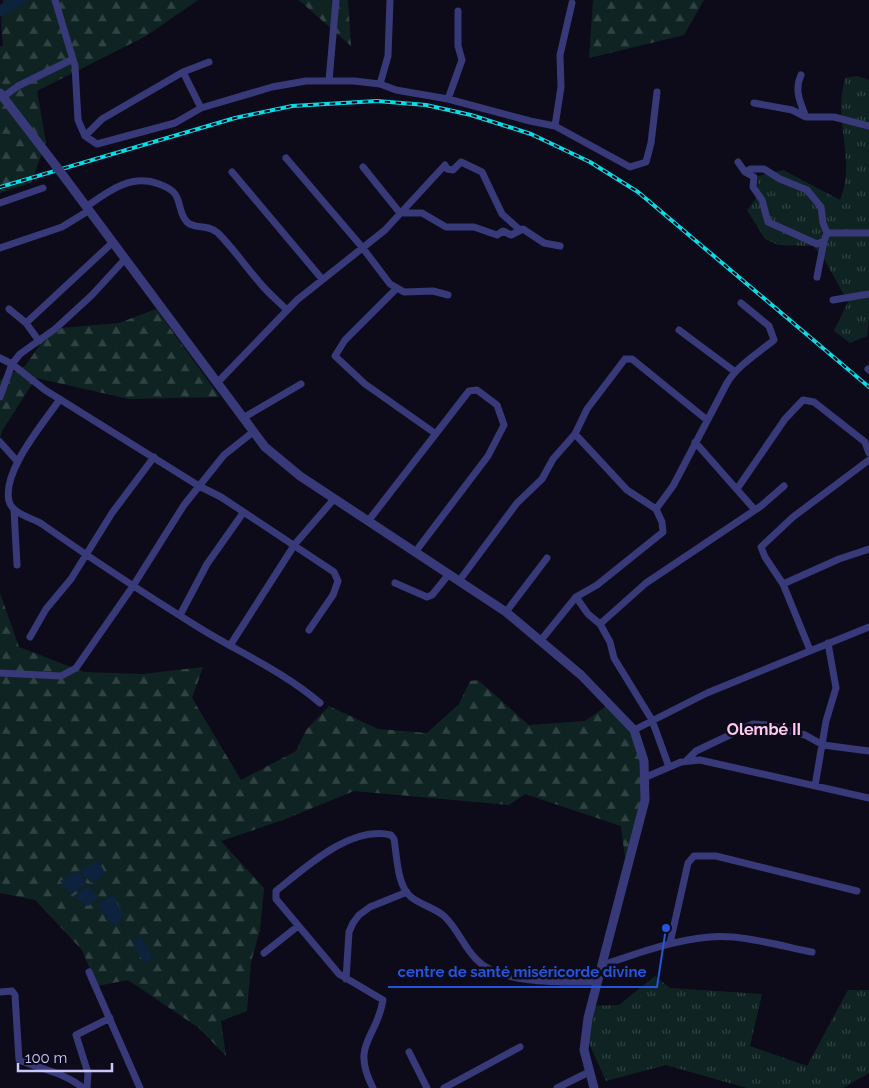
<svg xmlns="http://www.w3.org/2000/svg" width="869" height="1088" font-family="Raleway,sans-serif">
<defs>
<pattern id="grass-tufts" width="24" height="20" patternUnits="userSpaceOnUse" patternTransform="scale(1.25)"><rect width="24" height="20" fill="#0f2422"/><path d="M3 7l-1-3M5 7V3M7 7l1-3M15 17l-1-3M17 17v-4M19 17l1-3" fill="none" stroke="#314243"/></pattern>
<pattern id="forest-firs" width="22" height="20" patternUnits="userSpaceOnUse" patternTransform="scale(1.25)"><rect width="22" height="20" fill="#0f2422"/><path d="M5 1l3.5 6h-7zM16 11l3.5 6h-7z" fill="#314243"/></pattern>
</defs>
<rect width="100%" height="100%" fill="#0d0b1a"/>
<!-- grass -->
<path fill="url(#grass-tufts)" d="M 857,76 L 869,80 L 869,320 L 867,336 L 850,343 L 834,331 L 848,302 L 824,259 L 813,246 L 778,245 L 765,239 L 747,210 L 757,197 L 758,176 L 783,170 L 840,200 C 853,168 841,138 841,105 C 841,96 843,87 845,78 Z
M 655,976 L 670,988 L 762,994 L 750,1046 L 807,1066 L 848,990 L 869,990 L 869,1073 L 843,1088 L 747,1088 L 666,1065 L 606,1081 L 583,1030 L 590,1006 L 619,1005 Z"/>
<!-- forest -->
<path fill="url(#forest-firs)" d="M 3,0 L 198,0 L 146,36 L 37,91 L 46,142 L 31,183 L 0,193 L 0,47 L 3,45 L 1,23 Z
M 298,0 L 348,0 L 351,46 L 301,2 Z
M 593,0 L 704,0 L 684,35 L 589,58 Z
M 156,309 L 220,397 L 129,399 L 36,378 L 2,431 L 0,440 L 0,380 L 25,366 L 42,342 L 62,328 L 119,323 Z
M 0,593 L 19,647 L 84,672 L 143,674 L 203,667 L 192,698 L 241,780 L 296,751 L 306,730 L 329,706 L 378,729 L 427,733 L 459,704 L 470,681 L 478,680 L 529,725 L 585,721 L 609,704 L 634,730 L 646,777 L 627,874 L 621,826 L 525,794 L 509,805 L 354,791 L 283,820 L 221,841 L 264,888 L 260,930 L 251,962 L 247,1011 L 221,1021 L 226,1056 L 199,1028 L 128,980 L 97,986 L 82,950 L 35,900 L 0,893 Z"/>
<!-- water -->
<path fill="#0d223d" d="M 98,861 L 106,874 L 91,883 L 80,870 Z
M 78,871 L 87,884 L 72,894 L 60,881 Z
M 89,886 L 99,898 L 88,906 L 73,896 Z
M 114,894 L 117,904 L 124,913 L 116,926 L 109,921 L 98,904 Z
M 141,936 L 153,958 L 144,963 L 132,942 Z"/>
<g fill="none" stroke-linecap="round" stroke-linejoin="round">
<!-- river -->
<path stroke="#0d223d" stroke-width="11" d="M 0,11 L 20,0"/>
<!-- minor -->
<path stroke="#383978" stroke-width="7" d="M 55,0 L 75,66 L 78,120 L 85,136 L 97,144 L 175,123 L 201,108 L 272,87 L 306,81 L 354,81 L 380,84 L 396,90 L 448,99 L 530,121 L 555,126 L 630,167 L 646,162 L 651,143 L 657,92
M 183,72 L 201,108
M 801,75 C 794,90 800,102 806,117
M 329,81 L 336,0
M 380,84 L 388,56 L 390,0
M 3,97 L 18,86 L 73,59
M 448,99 L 462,60 L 458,46 L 458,11
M 754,103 L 792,110 L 806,117 L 834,117 L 869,126
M 555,126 L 561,87 L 560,55 L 572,3
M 85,136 L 102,119 L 183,72 L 209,62
M 286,158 L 362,247 L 390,284 L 404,292 L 433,291 L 448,295
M 738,162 L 745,172 L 754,177 L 753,187 L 762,200 L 768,222 L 817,244 L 824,241 L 827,233 L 869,233
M 363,167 L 400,213 L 422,213 L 446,227 L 474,227 L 497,235 L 503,231 L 511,235 L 523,229 L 544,243 L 560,246
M 232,172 L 322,279
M 745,172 L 751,169 L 764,169 L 780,179 L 807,190 L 821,207 L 823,223 L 827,233
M 0,203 L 43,188
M 86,207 C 107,192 131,173 159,184 C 164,186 172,189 175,194 C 181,202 179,214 187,222 C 195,230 207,223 218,233 C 233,248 246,267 260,283 C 268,293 278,301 287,310
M 0,248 L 62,227 L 88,211
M 817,277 L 824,241
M 397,288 L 345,340 L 335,356 L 365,384 L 436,434
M 833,300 L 869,294
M 9,309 L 26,323 L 39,341
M 26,323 L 112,243
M 679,330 L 734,371
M 0,358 L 12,364 L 45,390 L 199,486 L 221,497 L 334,572 L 338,581 L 333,595 L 309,630
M 868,369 L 869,370
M 217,383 L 297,300 L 385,230 L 445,165 L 447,169 L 453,170 L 461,162 L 482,172 L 502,214 L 520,230
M 0,397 L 12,364 L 20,354 L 55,329 L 92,295 L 125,259
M 60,399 C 43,424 2,471 9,501 C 12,514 33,518 42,524 C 93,560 145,594 198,627 C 238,652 283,671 320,703
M 243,418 L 301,384
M 575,434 L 627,490 L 656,509
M 0,442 L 17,461
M 695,442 L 755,510
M 737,489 L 785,419 L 803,400 L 814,402 L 865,442 L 869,453
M 14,510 L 17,565
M 369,520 L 469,391 L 477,390 L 497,405 L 504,425 L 488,456 L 416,551
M 459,581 L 517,503 L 542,479 L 553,459 L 575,434 L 587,409 L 625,359 L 632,359 L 707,420
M 395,583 L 427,597 L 432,595 L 449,574
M 783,584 L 839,559 L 869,549
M 506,612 L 547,558
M 180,615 L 207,564 L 243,513
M 600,624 L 646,583 L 761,506 L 784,486
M 30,637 L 46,609 L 71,579 L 112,513 L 154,457
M 541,640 L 576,597
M 231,644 L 295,544 L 334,499
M 810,650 L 783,584 L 765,557 L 761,547 L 793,517 L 869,460
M 0,673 L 61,676 L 76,668 L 133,586 L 184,505 L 224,455 L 253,432
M 634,730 L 707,693 L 869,627
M 686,761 L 696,751 L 753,724 L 768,725 L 805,735 L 823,745 L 869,751
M 669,767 L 652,720 L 614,658 L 610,642 L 600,624 L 588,614 L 576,597 L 597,585 L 663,532 L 662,522 L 656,509 L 673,486 L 727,383 C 737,366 758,353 774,340 L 769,326 L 741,303
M 646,777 L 681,762 L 700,760 L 869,798
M 815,786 L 826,721 L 836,688 L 828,643
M 670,943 L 688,863 L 694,856 L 716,856 L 857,891
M 264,953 L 298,926
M 603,965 C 638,953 673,940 710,937 C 741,934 781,946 812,952
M 89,972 L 140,1088
M 346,979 L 349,932 L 353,923 L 359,915 L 370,907 L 407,892
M 0,992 L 12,991 L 15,995 L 19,1060 C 41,1069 65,1073 83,1088
M 409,1052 L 427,1088
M 87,1088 L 88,1073 L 76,1035 L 110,1018
M 373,1088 C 350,1043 377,1039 383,1000 L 339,974 L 276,899 L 276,891 C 305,868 350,825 391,835 L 394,839 C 397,856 397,886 411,897 C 421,905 435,908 444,916 C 458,929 463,946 476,959 C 500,985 564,982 597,982
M 444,1088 L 520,1047
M 557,1088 L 589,1072"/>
<!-- tertiary -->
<path stroke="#383978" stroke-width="9" d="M 0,93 L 56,166
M 65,178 L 265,447 L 300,476 L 506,612 L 581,675 L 634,730 L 644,761 L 645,800 L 588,1018 L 584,1050 L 594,1088"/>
<defs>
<path id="rail" d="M 0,187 L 235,118 L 292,106 L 377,101 L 426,105 L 471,115 L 531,134 L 590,162 L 638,192 L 869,387"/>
</defs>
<!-- rail casing -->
<use href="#rail" stroke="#0adbe6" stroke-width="4"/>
<!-- rail -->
<use href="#rail" stroke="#0d0b1a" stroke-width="2" stroke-dasharray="5.5" stroke-linecap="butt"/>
<!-- tertiary-bridge -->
<path stroke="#383978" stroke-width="9" d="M 56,166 L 65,178"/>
</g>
<g text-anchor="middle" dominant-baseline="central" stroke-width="5" stroke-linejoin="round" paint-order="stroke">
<!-- quarter labels -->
<g font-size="16" font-weight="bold" fill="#fdc9ec" stroke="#0d0b1a">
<text x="764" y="729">Olembé II</text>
</g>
</g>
<!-- callouts -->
<path fill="none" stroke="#2654da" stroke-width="2" d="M666 928L657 987H388"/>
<circle fill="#2654da" stroke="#0d0b1a" stroke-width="2" cx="666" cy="928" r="5"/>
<g font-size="15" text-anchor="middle" font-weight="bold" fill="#2654da" stroke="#0d0b1a" stroke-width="5" stroke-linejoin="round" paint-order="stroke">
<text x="522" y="977">centre de santé miséricorde divine</text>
</g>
<!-- scale -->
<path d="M18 1063v8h94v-8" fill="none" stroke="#cbc7fd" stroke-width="2.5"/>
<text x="25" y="1063" font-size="15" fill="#cbc7fd" stroke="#0d0b1a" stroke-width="4" paint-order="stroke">100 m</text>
</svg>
